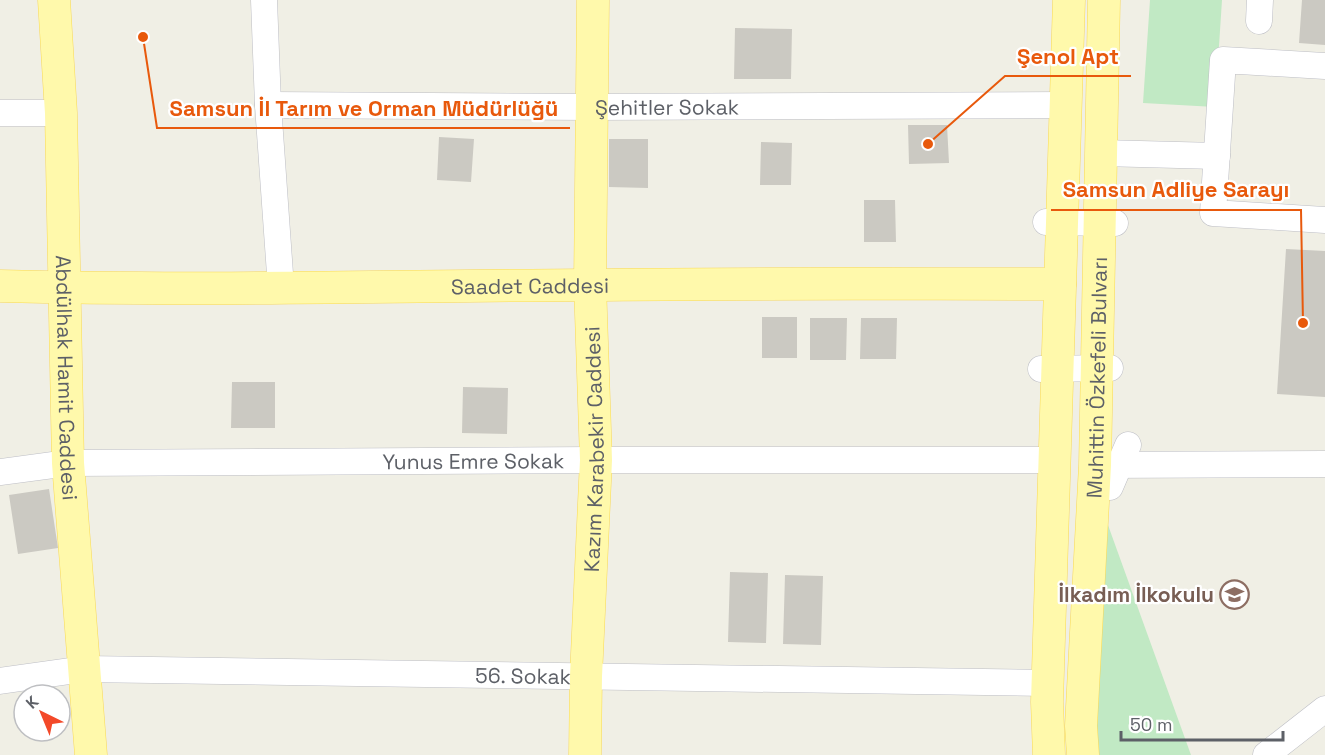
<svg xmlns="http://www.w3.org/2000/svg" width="1325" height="755" font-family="'Space Grotesk',sans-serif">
<rect width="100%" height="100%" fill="#f0efe5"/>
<!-- green -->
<path fill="#c1e9c4" d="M 1150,0 L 1222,0 L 1215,107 L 1143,103 Z
M 1104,514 L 1191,755 L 1097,755 L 1092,710 Z"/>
<!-- building -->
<path fill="#cbc9c2" d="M 1302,0 L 1325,0 L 1325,45 L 1299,43 Z
M 735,28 L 792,29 L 791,79 L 734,79 Z
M 908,125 L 947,125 L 949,163 L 909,164 Z
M 439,137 L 474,139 L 471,182 L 437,180 Z
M 609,139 L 648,139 L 648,188 L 609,187 Z
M 761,142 L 792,143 L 791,185 L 760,185 Z
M 864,200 L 895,200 L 896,242 L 864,242 Z
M 1286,249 L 1325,251 L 1325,397 L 1277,394 Z
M 762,317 L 797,317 L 797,358 L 762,358 Z
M 810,318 L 847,318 L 846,360 L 810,360 Z
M 861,318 L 897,318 L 896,359 L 860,359 Z
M 232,382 L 275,382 L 275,428 L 231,428 Z
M 463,387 L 508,388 L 507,434 L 462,433 Z
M 49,489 L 58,548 L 18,554 L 9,495 Z
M 730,572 L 768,573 L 766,643 L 728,642 Z
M 785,575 L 823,576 L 821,645 L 783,644 Z"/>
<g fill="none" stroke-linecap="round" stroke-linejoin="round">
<defs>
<g id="minor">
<path d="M 264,0 L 268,105 L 281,288"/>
<path d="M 1259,21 L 1260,0"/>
<path d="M 1325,66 L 1223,60 L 1213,213 L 1325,220"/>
<path id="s1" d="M 268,105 L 591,107 L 1066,105"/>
<path d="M 0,113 L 61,113"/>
<path d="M 1101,153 L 1217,156"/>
<path d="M 1046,222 L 1115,223"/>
<path d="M 1041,369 L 1110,368"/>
<path d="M 1095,465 L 1325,464"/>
<path id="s2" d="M 0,472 L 68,463 L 596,460 L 1054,460"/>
<path d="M 1110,487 L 1128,445"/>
<path id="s3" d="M 0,681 L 84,669 L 1047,683"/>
<path d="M 1266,755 L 1325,709"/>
</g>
<g id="major">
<path id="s4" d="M 54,0 L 61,113 L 68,463 L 91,755"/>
<path id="s5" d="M 0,286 C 195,291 391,286 586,285 C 744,283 902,284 1060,284"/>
<path id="s6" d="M 585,755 L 586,676 L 596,460 L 590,284 L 593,0"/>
<path d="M 1049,755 L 1047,702 L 1069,0"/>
<path id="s7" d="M 1083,755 L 1081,726 L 1095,465 L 1104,0"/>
</g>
</defs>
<!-- minor casing -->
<use href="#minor" stroke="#bdbec5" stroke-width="27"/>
<!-- major casing -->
<use href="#major" stroke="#f9d955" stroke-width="33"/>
<!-- minor -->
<use href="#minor" stroke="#fff" stroke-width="26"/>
<!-- major -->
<use href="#major" stroke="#fff9ab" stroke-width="32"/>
</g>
<!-- icons -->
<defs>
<symbol id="school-ring" viewBox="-11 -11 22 22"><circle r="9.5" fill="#fff" stroke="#8d6e63" stroke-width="1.5"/><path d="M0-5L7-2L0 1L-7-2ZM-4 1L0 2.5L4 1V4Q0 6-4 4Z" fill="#8d6e63"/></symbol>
</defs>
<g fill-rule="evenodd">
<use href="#school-ring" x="1218" y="578" width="33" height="33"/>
</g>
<g text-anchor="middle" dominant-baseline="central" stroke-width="4.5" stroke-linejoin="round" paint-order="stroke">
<!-- street labels -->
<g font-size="21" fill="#5d6067" stroke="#fff">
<text stroke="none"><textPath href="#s1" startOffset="399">Şehitler Sokak</textPath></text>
<text stroke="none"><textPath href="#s5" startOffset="530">Saadet Caddesi</textPath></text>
<text stroke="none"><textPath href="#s4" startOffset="378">Abdülhak Hamit Caddesi</textPath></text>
<text stroke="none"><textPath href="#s7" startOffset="378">Muhittin Özkefeli Bulvarı</textPath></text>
<text stroke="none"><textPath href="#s6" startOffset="306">Kazım Karabekir Caddesi</textPath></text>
<text stroke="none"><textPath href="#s2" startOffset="474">Yunus Emre Sokak</textPath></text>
<text stroke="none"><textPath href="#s3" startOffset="524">56. Sokak</textPath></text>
</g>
<!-- education labels -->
<g font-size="21" font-weight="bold" fill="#785e54" stroke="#fff" text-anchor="end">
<text x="1214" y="594">İlkadım İlkokulu</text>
</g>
</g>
<!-- callouts -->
<path fill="none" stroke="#e8590c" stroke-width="2" d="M928 144L1005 76H1131M143 37L157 128H570M1303 323L1301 210H1051"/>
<g fill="#e8590c" stroke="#fff" stroke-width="2">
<circle cx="928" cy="144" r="6"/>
<circle cx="143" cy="37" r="6"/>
<circle cx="1303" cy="323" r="6"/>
</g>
<g font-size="22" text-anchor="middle" font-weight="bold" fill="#e8590c" stroke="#fff" stroke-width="4.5" stroke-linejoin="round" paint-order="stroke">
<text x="1068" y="64">Şenol Apt</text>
<text x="364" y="116">Samsun İl Tarım ve Orman Müdürlüğü</text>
<text x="1176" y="197">Samsun Adliye Sarayı</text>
</g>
<!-- north arrow -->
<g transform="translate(42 713) rotate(317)"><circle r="28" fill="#ffffff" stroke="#bebfc2" stroke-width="1.5"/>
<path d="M0-4.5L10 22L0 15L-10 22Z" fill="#f34929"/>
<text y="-9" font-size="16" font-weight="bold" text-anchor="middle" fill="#5d6067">K</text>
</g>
<!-- scale -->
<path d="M1121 731v9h162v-9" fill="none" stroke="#5d6067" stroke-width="3"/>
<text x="1130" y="731" font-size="18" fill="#5d6067" stroke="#ffffff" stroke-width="4.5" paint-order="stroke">50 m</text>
</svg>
